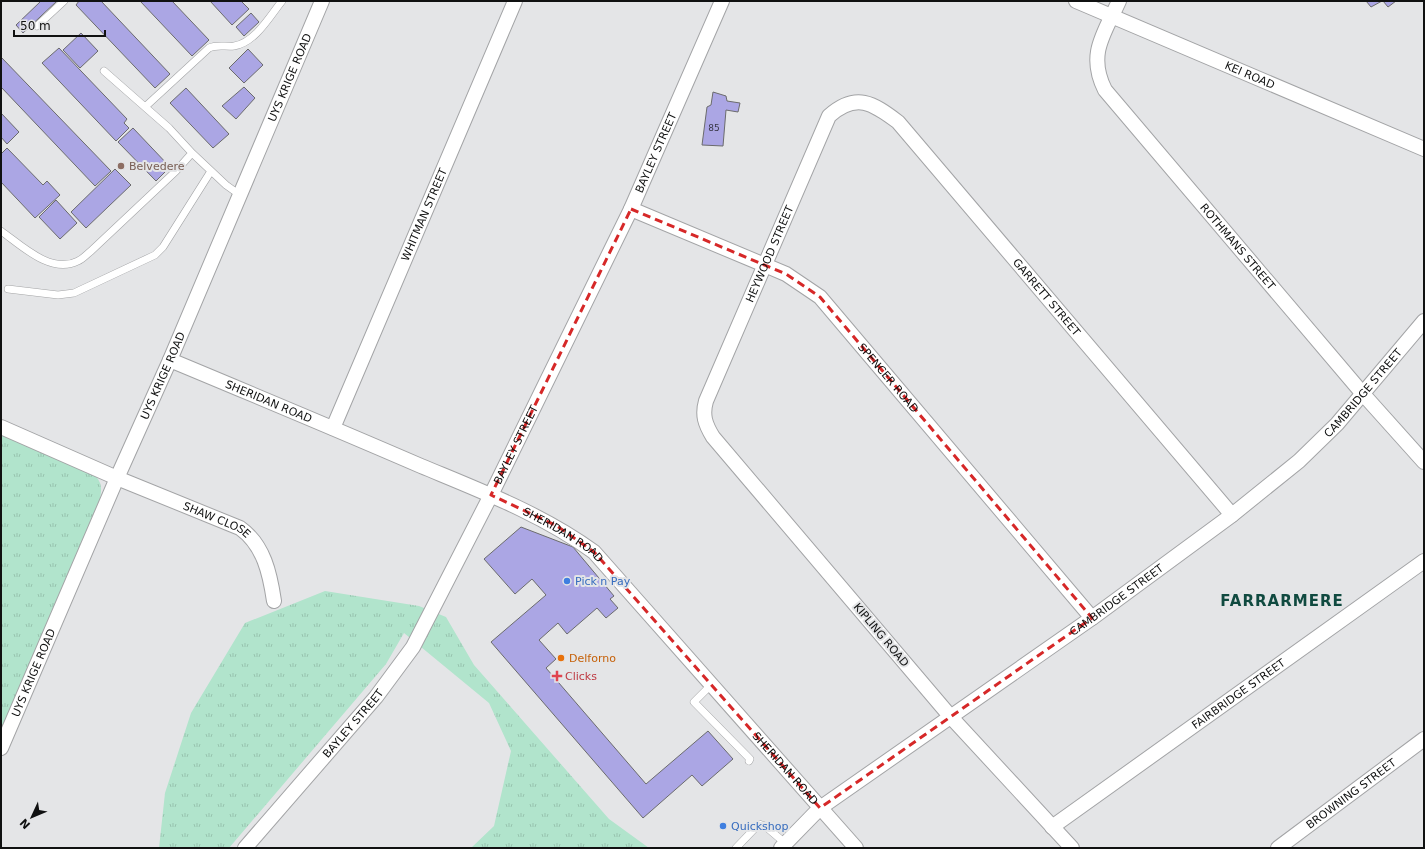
<svg xmlns="http://www.w3.org/2000/svg" width="1425" height="849" font-family="'DejaVu Sans',sans-serif">
<defs>
<pattern id="park-tufts" width="24" height="20" patternUnits="userSpaceOnUse"><rect width="24" height="20" fill="#b1e4cc"/><path d="M3 7l-1-3M5 7V3M7 7l1-3M15 17l-1-3M17 17v-4M19 17l1-3" fill="none" stroke="#97c3ae"/></pattern>
</defs>
<rect width="100%" height="100%" fill="#e4e5e7"/>
<!-- park -->
<path fill="url(#park-tufts)" d="M 1,431 L 93,473 C 102,483 102,486 100,499 L 1,730 Z
M 325,591 L 419,606 L 446,617 L 474,665 L 609,819 L 649,848 L 471,848 L 494,826 L 511,751 L 489,703 L 404,633 L 386,664 L 229,848 L 159,848 L 165,793 L 191,713 L 245,623 Z"/>
<!-- building -->
<path fill="#aba6e4" stroke="#6b6b6d" d="M 41,1 L 57,1 L 23,33 L 16,25 Z
M 79,1 L 101,1 L 170,74 L 155,88 L 76,5 Z
M 140,1 L 172,1 L 209,40 L 192,56 Z
M 210,1 L 241,1 L 249,9 L 232,25 Z
M 1366,1 L 1382,1 L 1371,7 Z
M 1383,1 L 1396,1 L 1388,7 Z
M 251,13 L 259,22 L 244,36 L 236,27 Z
M 81,33 L 98,51 L 80,68 L 63,50 Z
M 59,48 L 127,119 L 124,123 L 129,128 L 116,141 L 42,63 Z
M 248,49 L 263,65 L 244,83 L 229,68 Z
M 1,57 L 111,171 L 95,186 L 1,87 Z
M 244,87 L 255,98 L 236,119 L 222,106 Z
M 186,88 L 229,134 L 213,148 L 170,103 Z
M 713,92 L 726,96 L 727,101 L 740,103 L 738,112 L 726,110 L 723,146 L 702,145 L 707,107 L 711,105 Z
M 1,113 L 19,132 L 7,144 L 1,137 Z
M 133,128 L 170,167 L 156,181 L 118,142 Z
M 7,148 L 43,185 L 47,181 L 60,195 L 35,218 L 1,182 L 1,154 Z
M 115,169 L 131,185 L 86,228 L 71,212 Z
M 56,200 L 77,223 L 60,239 L 39,217 Z
M 521,527 L 573,547 L 614,596 L 610,599 L 618,608 L 606,618 L 597,608 L 567,634 L 558,623 L 539,640 L 556,659 L 546,668 L 646,784 L 708,731 L 733,759 L 702,786 L 692,775 L 643,818 L 491,642 L 546,595 L 532,579 L 515,594 L 484,559 Z"/>
<g fill="none" stroke-linecap="round" stroke-linejoin="round">
<defs>
<path id="service" d="M 37,26 L 64,1
M 104,71 L 145,107
M 192,153 L 226,185 L 240,195
M 1,231 C 21,245 51,275 78,261 C 83,259 87,254 91,251 L 176,171 L 192,153 L 169,128 L 145,107 L 209,48 C 217,44 226,47 234,46 C 255,43 270,16 282,1
M 8,289 L 58,295 L 74,293 L 155,255 L 163,247 L 211,171
M 712,684 L 694,702 L 750,759 L 749,761
M 736,848 L 759,824 L 765,826 L 785,843"/>
<g id="minor">
<path id="s1" d="M 1076,1 L 1424,149"/>
<path id="s2" d="M 1119,1 C 1104,34 1087,54 1105,90 L 1363,394 L 1424,462"/>
<path id="s3" d="M 631,209 L 786,274 L 820,297 L 1092,618"/>
<path id="s4" d="M 170,360 C 254,395 338,430 421,466 C 481,491 542,514 594,552 L 856,848"/>
<path id="s5" d="M 1,427 L 117,478 L 240,528 C 264,545 270,574 274,601"/>
<path id="s6" d="M 333,428 L 515,1"/>
<path id="s7" d="M 1,748 L 117,478 L 170,360 L 322,1"/>
<path id="s8" d="M 1052,827 L 1424,561"/>
<path id="s9" d="M 245,848 L 376,697 L 413,647 L 491,495 L 631,209 L 722,1"/>
<path id="s10" d="M 781,848 L 820,808 L 1092,618 L 1232,515 L 1299,461 L 1337,424 L 1424,321"/>
<path id="s11" d="M 1072,848 L 950,716 L 713,437 C 705,424 702,415 706,401 L 829,116 C 856,92 873,103 898,122 L 1232,515"/>
<path id="s12" d="M 1278,848 L 1424,739"/>
</g>
</defs>
<!-- service casing -->
<use href="#service" stroke="#a3a4a6" stroke-width="8"/>
<!-- minor casing -->
<use href="#minor" stroke="#a3a4a6" stroke-width="16"/>
<!-- service -->
<use href="#service" stroke="#fff" stroke-width="7"/>
<!-- minor -->
<use href="#minor" stroke="#fff" stroke-width="14"/>
</g>
<!-- marked area -->
<path fill="none" stroke="#d62828" stroke-width="3" stroke-dasharray="8 5" stroke-linejoin="round" d="M 631,209 L 786,274 L 820,297 L 1092,618 L 820,808 L 594,552 L 557,526 L 491,495 Z"/>
<!-- markers -->
<circle fill="#8d6e63" stroke="#e4e5e7" stroke-width="1.5" cx="121" cy="166" r="4"/>
<g fill="#3f7fe0" stroke="#e4e5e7" stroke-width="1.5">
<circle cx="567" cy="581" r="4"/>
<circle cx="723" cy="826" r="4"/>
</g>
<circle fill="#e8710a" stroke="#e4e5e7" stroke-width="1.5" cx="561" cy="658" r="4"/>
<path fill="#e0444e" stroke="#e4e5e7" stroke-width="1.5" d="M555 670h4v4h4v4h-4v4h-4v-4h-4v-4h4z"/>
<g text-anchor="middle" dominant-baseline="central" stroke-width="4" stroke-linejoin="round" paint-order="stroke">
<!-- number labels -->
<g font-size="9" fill="#373646">
<text x="714" y="128">85</text>
</g>
<!-- street labels -->
<g font-size="11" fill="#101111" stroke="#e4e5e7">
<text stroke="none"><textPath href="#s1" startOffset="189">KEI ROAD</textPath></text>
<text stroke="none"><textPath href="#s7" startOffset="730">UYS KRIGE ROAD</textPath></text>
<text stroke="none"><textPath href="#s9" startOffset="813">BAYLEY STREET</textPath></text>
<text stroke="none"><textPath href="#s6" startOffset="232">WHITMAN STREET</textPath></text>
<text stroke="none"><textPath href="#s2" startOffset="300">ROTHMANS STREET</textPath></text>
<text stroke="none"><textPath href="#s11" startOffset="744">HEYWOOD STREET</textPath></text>
<text stroke="none"><textPath href="#s11" startOffset="1202">GARRETT STREET</textPath></text>
<text stroke="none"><textPath href="#s7" startOffset="406">UYS KRIGE ROAD</textPath></text>
<text stroke="none"><textPath href="#s3" startOffset="315">SPENCER ROAD</textPath></text>
<text stroke="none"><textPath href="#s10" startOffset="741">CAMBRIDGE STREET</textPath></text>
<text stroke="none"><textPath href="#s4" startOffset="107">SHERIDAN ROAD</textPath></text>
<text stroke="none"><textPath href="#s9" startOffset="489">BAYLEY STREET</textPath></text>
<text stroke="none"><textPath href="#s5" startOffset="235">SHAW CLOSE</textPath></text>
<text stroke="none"><textPath href="#s4" startOffset="431">SHERIDAN ROAD</textPath></text>
<text stroke="none"><textPath href="#s10" startOffset="418">CAMBRIDGE STREET</textPath></text>
<text transform="translate(881 635) rotate(50)">KIPLING ROAD</text>
<text stroke="none"><textPath href="#s7" startOffset="82">UYS KRIGE ROAD</textPath></text>
<text stroke="none"><textPath href="#s8" startOffset="229">FAIRBRIDGE STREET</textPath></text>
<text stroke="none"><textPath href="#s9" startOffset="165">BAYLEY STREET</textPath></text>
<text stroke="none"><textPath href="#s4" startOffset="755">SHERIDAN ROAD</textPath></text>
<text stroke="none"><textPath href="#s12" startOffset="91">BROWNING STREET</textPath></text>
</g>
<!-- education labels -->
<g font-size="11" fill="#785e54" stroke="#e4e5e7" text-anchor="start">
<text x="129" y="166">Belvedere</text>
</g>
<!-- shop labels -->
<g font-size="11" fill="#366cbe" stroke="#e4e5e7" text-anchor="start">
<text x="575" y="581">Pick n Pay</text>
<text x="731" y="826">Quickshop</text>
</g>
<!-- food labels -->
<g font-size="11" fill="#c56008" stroke="#e4e5e7" text-anchor="start">
<text x="569" y="658">Delforno</text>
</g>
<!-- health labels -->
<g font-size="11" fill="#be3a42" stroke="#e4e5e7" text-anchor="start">
<text x="565" y="676">Clicks</text>
</g>
<!-- district labels -->
<g font-size="15" font-weight="bold" letter-spacing="1" fill="#104a40" stroke="#e4e5e7">
<text x="1282" y="601">FARRARMERE</text>
</g>
</g>
<!-- border -->
<rect width="1425" height="849" fill="none" stroke="#101111" stroke-width="4"/>
<!-- north arrow -->
<g transform="translate(32 817) rotate(226)" stroke="#e4e5e7" stroke-width="3" paint-order="stroke">
<path d="M0-3L7 15L0 10L-7 15Z" fill="#101111"/>
<text y="-6" font-size="11" font-weight="bold" text-anchor="middle" fill="#101111">N</text>
</g>
<!-- scale -->
<path d="M14 30v6h91v-6" fill="none" stroke="#101111" stroke-width="2"/>
<text x="20" y="30" font-size="12" fill="#101111" stroke="#e4e5e7" stroke-width="3" paint-order="stroke">50 m</text>
</svg>
